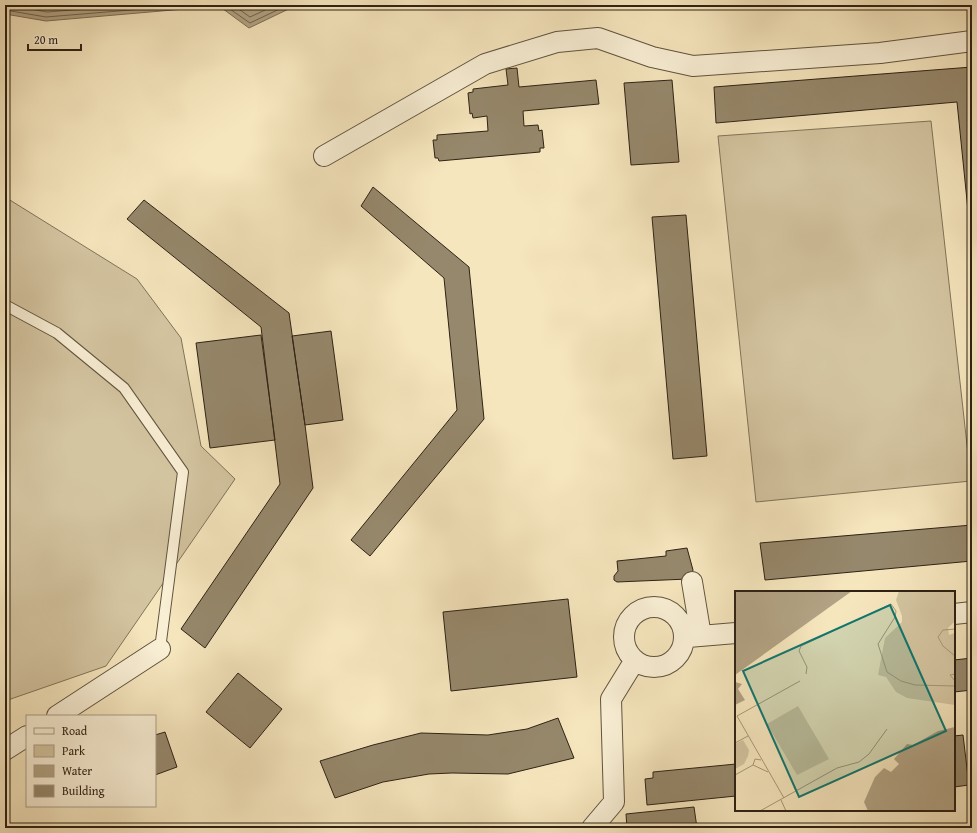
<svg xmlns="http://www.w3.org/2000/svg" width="977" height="833" font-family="'Gentium Book Plus',serif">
<rect width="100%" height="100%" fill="#f6e6be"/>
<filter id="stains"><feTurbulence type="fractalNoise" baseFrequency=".005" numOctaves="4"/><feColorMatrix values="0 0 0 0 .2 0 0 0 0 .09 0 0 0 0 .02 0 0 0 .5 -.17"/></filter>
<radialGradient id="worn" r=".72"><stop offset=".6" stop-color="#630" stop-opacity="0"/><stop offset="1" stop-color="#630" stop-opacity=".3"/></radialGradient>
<!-- green -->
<path fill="#d4c5a1" stroke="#81745a" d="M 931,121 L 971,481 L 756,502 L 718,136 Z
M 5,197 L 137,279 L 181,338 L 201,446 L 235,479 L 106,666 L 5,701 Z"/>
<!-- water -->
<path fill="#b2a384" stroke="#7d6f57" d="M 5,5 L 297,5 L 249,28 L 219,6 L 46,21 L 5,14 Z"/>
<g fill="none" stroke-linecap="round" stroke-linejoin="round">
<!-- shore -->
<path stroke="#70624c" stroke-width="1" d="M 8,5 L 47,12 L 136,5
M 224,5 L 250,23 L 288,5
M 233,5 L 250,17 L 276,5
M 5,10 L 46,17 L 191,5"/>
</g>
<!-- building -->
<path fill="#96886c" stroke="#2e2214" d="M 972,67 L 972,250 L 957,102 L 716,123 L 714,87 Z
M 517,68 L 519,87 L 596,80 L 599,104 L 523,111 L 524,126 L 538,125 L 539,131 L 542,130 L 544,148 L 540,148 L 540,152 L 439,161 L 438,158 L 435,158 L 433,140 L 437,140 L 437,135 L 488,131 L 487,116 L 473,118 L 472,113 L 470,114 L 468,93 L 473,92 L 473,89 L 508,85 L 506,69 Z
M 672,80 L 679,162 L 631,165 L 624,83 Z
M 373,187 L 469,267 L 484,419 L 370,556 L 351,540 L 457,410 L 444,278 L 361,206 Z
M 144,200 L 289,313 L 305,425 L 313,488 L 205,648 L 181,629 L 280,484 L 261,327 L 127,219 Z
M 686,215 L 707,456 L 673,459 L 652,217 Z
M 331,331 L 343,420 L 305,425 L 292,336 Z
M 261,335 L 275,440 L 210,448 L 196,343 Z
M 972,525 L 972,561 L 765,580 L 760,543 Z
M 687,548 L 693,570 L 692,574 L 688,579 L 617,582 L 614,580 L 614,576 L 618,571 L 617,561 L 666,556 L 666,551 Z
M 568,599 L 577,677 L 451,691 L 443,612 Z
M 972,658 L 972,690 L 954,692 L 954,660 Z
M 238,673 L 282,709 L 250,748 L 206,712 Z
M 558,718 L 574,758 L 508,774 L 452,773 L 429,774 L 383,782 L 335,798 L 320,761 L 373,745 L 421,733 L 488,735 L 527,729 Z
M 165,732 L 177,767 L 155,775 L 155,735 Z
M 963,735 L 969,785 L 954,787 L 954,736 Z
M 736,764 L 736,796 L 647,805 L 645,779 L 653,778 L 653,772 Z
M 694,807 L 697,828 L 627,828 L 626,814 Z"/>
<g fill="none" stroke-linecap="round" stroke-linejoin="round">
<defs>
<path id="service" d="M 5,305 L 57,333 L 124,388 L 183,472 L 160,649"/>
<path id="minor" d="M 324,156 L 485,64 L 557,42 L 598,38 L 652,57 L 693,66 L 880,53 L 972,41
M 692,582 L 701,636
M624 637a30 30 0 1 1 60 0a30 30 0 1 1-60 0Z
M 954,614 L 972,612
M 688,637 L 736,633
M 57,716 L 160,649
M 5,750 L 27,736
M 592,828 L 614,802 L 611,699 L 635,660"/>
</defs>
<!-- service casing -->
<use href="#service" stroke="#60533e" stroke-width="12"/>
<!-- minor casing -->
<use href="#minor" stroke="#60533e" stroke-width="22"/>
<!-- service -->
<use href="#service" stroke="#f9efd5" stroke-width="10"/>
<!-- minor -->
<use href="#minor" stroke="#f9efd5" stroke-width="20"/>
</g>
<!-- overview -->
<g transform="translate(735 591)">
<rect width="220" height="220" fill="#f6e6be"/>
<path d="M 164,0 L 220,0 L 220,30 L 213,37 L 214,44 L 220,42 L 220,114 L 172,107 L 161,101 L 151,86 L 143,84 L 150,47 L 167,31 L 167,25 L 161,9 ZM 63,115 L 94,168 L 62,184 L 32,133 ZM 8,149 L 14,159 L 13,165 L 9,173 L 0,178 L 0,153 Z" fill="#d4c5a1"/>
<path d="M 0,0 L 117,0 L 0,84 ZM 0,91 L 7,93 L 3,98 L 10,109 L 0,114 ZM 220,136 L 220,220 L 133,220 L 129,211 L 140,186 L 149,177 L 156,181 L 164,173 L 159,168 L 172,153 L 178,154 L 203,140 Z" fill="#b2a384"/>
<path fill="none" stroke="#a6987a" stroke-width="1" d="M 220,38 L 208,39 L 203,46 L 208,55 L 220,65M 71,83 L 72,76 L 64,60 L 66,55 L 156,13 L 161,20 L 160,26 L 143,53 L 152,81 L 166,90 L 180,94 L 220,95M 220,83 L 215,84 L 220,90M 0,152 L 13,145M 18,174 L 33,181M 0,184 L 18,174 L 20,168 L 26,169M 49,207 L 2,125 L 65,90M 46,209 L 51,220M 25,220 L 102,177 L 124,171 L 134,163 L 152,138"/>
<path fill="#0f766e" fill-opacity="0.15" stroke="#0f766e" stroke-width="2" d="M 155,14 L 211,140 L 64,206 L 8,80 Z"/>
<rect width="220" height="220" fill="none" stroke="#2e2214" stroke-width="2"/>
</g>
<!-- margin -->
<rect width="977" height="833" fill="none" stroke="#f6e6be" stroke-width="20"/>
<rect x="6" y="6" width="965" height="821" fill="none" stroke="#2e2214" stroke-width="2"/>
<rect x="10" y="10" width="957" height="813" fill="none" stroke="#2e2214"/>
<!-- legend -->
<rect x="26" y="715" width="130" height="92" fill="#f9efd5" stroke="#a89d88"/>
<rect x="34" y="728" width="20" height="6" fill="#f9efd5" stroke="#a89d88"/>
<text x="62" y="735" font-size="12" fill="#2e2214">Road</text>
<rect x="34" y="745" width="20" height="12" fill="#d4c5a1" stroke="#a89d88"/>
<text x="62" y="755" font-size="12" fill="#2e2214">Park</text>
<rect x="34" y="765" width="20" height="12" fill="#b2a384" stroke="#a89d88"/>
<text x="62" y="775" font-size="12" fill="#2e2214">Water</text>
<rect x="34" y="785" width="20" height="12" fill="#96886c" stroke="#a89d88"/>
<text x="62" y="795" font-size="12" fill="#2e2214">Building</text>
<!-- scale -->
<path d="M28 44v6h53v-6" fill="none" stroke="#2e2214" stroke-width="2"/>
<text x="34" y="44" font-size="12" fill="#2e2214" stroke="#f9efd5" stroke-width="3" paint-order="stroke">20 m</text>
<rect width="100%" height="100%" filter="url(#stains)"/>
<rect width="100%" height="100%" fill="url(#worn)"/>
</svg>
